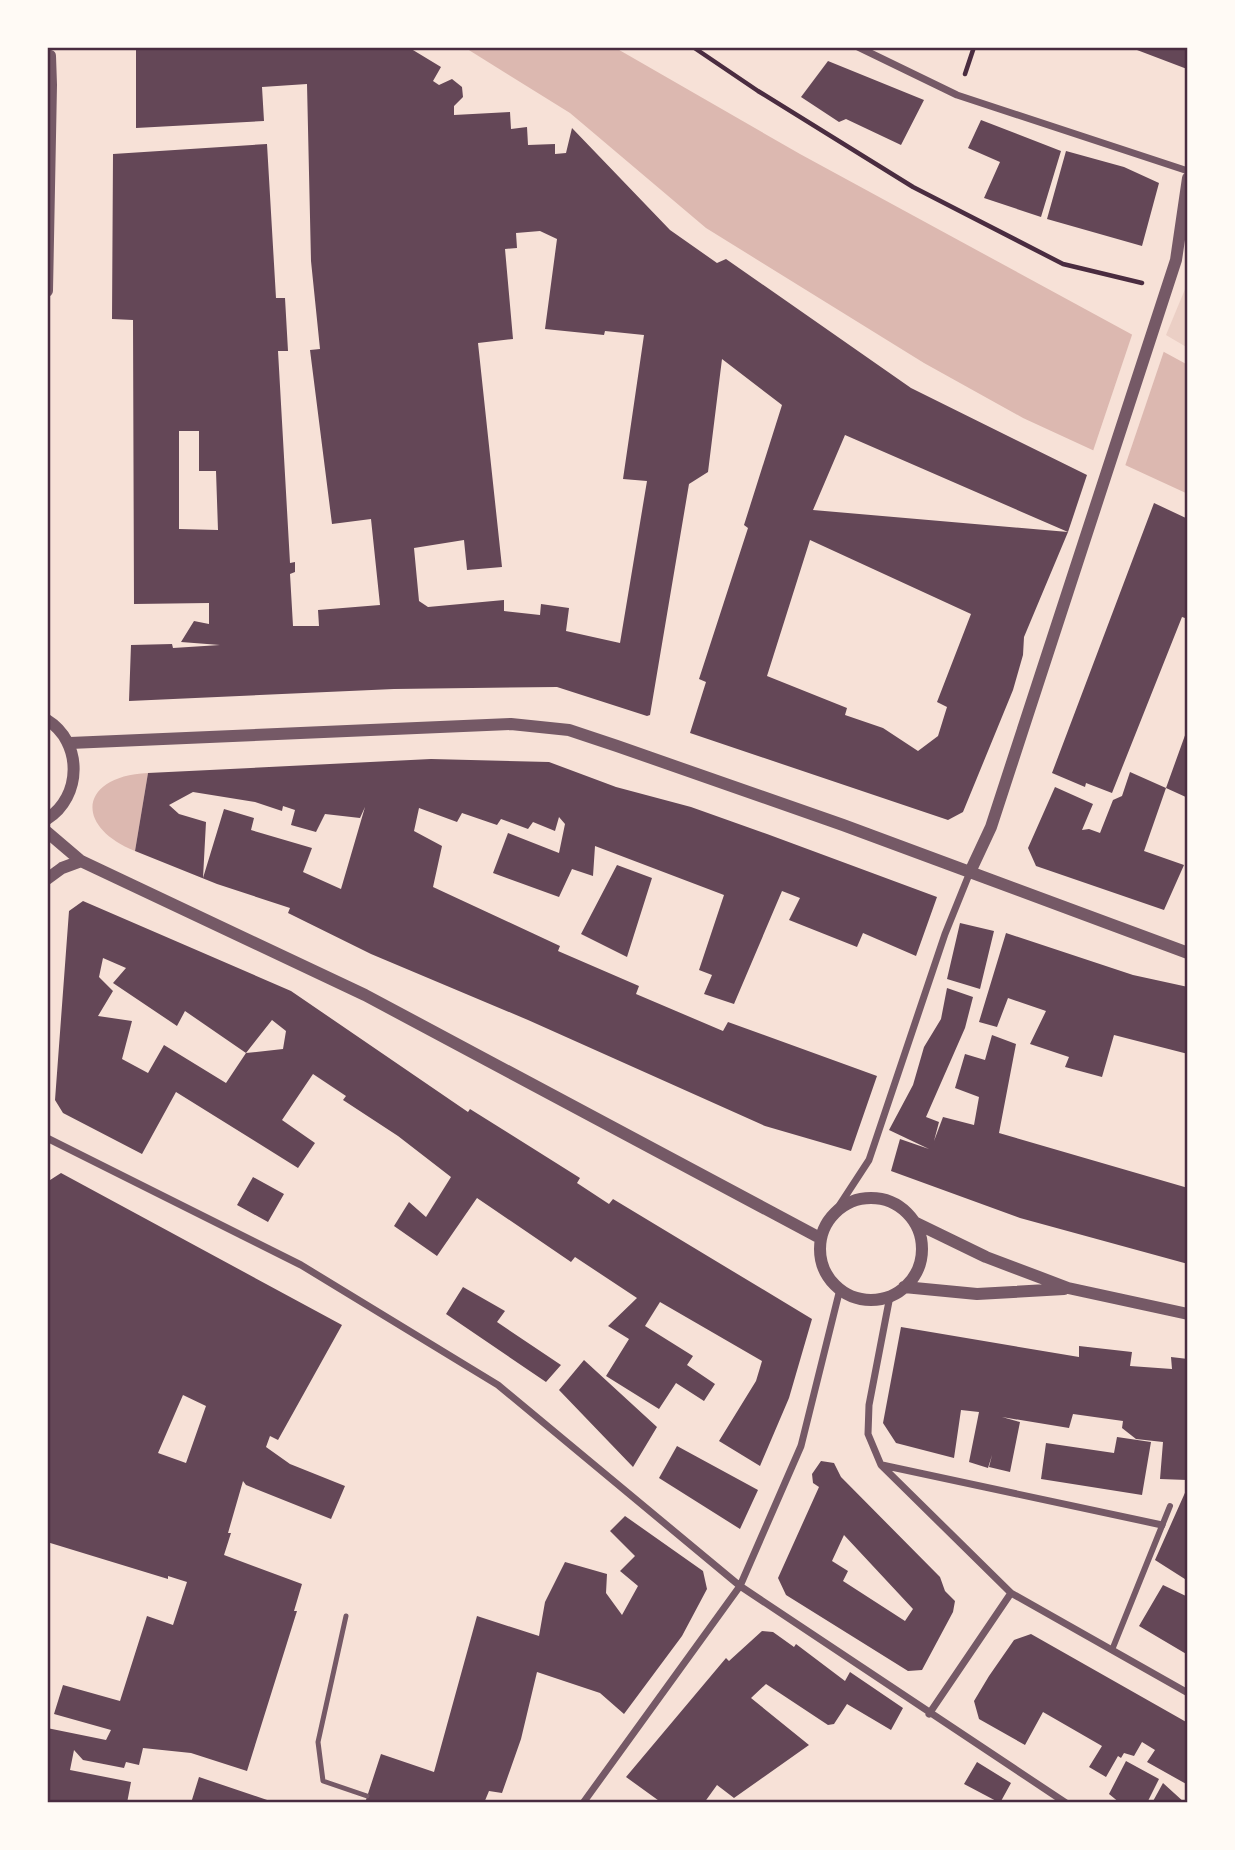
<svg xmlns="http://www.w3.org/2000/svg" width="1235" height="1850" font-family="'DM Sans',sans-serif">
<rect width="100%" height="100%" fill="#f7e1d7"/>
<!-- green -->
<path fill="#ebcfc5" d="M 1188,282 L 1188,348 L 1166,335 Z"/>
<!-- water -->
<path fill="#dcb8b0" d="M 464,47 L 614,47 L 800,154 L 1188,365 L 1188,494 L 1023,418 L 924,363 L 706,228 L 570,113 Z
M 148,773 L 135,851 C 73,826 80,776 148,773 Z"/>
<!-- pier -->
<path fill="#f7e1d7" d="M 1133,332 L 1165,348 L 1124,469 L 1092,454 Z"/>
<!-- building -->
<path fill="#644757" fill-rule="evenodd" d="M 136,47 L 408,47 L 441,67 L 433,81 L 439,85 L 452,79 L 462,87 L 463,97 L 454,106 L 454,115 L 510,112 L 511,129 L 527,127 L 528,145 L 555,144 L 555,154 L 566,153 L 572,128 L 670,230 L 717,263 L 726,259 L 911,388 L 1087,475 L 1068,532 L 845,435 L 813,510 L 1068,532 L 1024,637 L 1023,655 L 1013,690 L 963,812 L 948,820 L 690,733 L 706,682 L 699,679 L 748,528 L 744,525 L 782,405 L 722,359 L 708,472 L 689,484 L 650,715 L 647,716 L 557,687 L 394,689 L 129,701 L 131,645 L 172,644 L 173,648 L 220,645 L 181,642 L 194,621 L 209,624 L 209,603 L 134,604 L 133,320 L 112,319 L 113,154 L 267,144 L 276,298 L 285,298 L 288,351 L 278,351 L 290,563 L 295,562 L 295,572 L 290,574 L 293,626 L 319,626 L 318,610 L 380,605 L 371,519 L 332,524 L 310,350 L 320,349 L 311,261 L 307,84 L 262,87 L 264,121 L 136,128 ZM 540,231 L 557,239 L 545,329 L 604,335 L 605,331 L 644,335 L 623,479 L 647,481 L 620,643 L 566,631 L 569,608 L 541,604 L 540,615 L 504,611 L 504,600 L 428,607 L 419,601 L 414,548 L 464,540 L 467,570 L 502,567 L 478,343 L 513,339 L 505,249 L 517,248 L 516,233 ZM 179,431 L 199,431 L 199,471 L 216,471 L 218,530 L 179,529 ZM 810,540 L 971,614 L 937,702 L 947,707 L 938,736 L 918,751 L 883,728 L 845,715 L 847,708 L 767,676 Z
M 1138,47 L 1188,47 L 1187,69 L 1137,50 Z
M 828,61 L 924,100 L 901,145 L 846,119 L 839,122 L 801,97 Z
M 981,120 L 1061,151 L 1041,217 L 984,198 L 1000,162 L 968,148 Z
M 1066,151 L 1124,167 L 1159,183 L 1142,246 L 1047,219 Z
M 1154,503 L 1188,519 L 1188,619 L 1182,617 L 1112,793 L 1086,783 L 1085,787 L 1052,773 Z
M 1188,727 L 1188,798 L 1166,788 Z
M 431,759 L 549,762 L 616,787 L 691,807 L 767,834 L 937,897 L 916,956 L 863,933 L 857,947 L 789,920 L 800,898 L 782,891 L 734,1004 L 704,994 L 712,975 L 699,970 L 724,895 L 595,846 L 593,876 L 572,869 L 559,897 L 493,873 L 508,833 L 559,853 L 565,824 L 559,817 L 555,831 L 533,822 L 528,829 L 501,819 L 497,825 L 462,813 L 457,822 L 419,808 L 414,831 L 442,846 L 433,887 L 560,946 L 558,951 L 639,986 L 636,994 L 723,1031 L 728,1022 L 877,1076 L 851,1151 L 765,1126 L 528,1020 L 371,954 L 288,913 L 290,908 L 217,884 L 135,851 L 148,773 ZM 193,792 L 255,802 L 282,811 L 283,806 L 295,810 L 291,825 L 316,832 L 325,814 L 360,818 L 365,807 L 341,889 L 303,872 L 312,848 L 251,830 L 254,818 L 224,809 L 203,878 L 206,822 L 179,814 L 169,805 Z
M 1130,772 L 1166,788 L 1144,851 L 1184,865 L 1164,910 L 1036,866 L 1028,848 L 1055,787 L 1093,804 L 1082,830 L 1089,829 L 1100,833 L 1113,800 L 1122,796 Z
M 617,865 L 652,878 L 627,957 L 581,934 Z
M 83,901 L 291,991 L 468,1112 L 470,1109 L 580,1178 L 577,1183 L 609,1204 L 613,1199 L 812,1319 L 789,1398 L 760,1466 L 719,1441 L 756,1381 L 762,1361 L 660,1302 L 645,1326 L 693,1356 L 687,1365 L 715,1384 L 704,1401 L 676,1383 L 659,1409 L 606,1376 L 629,1339 L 608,1326 L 637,1298 L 575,1257 L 571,1262 L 477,1198 L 437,1256 L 394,1226 L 409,1202 L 426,1217 L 451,1177 L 398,1136 L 343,1100 L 346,1096 L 313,1074 L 282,1120 L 315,1143 L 298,1168 L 176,1092 L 142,1154 L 63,1113 L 55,1100 L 69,911 ZM 103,958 L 126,968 L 113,983 L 177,1026 L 185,1011 L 246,1053 L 272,1020 L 286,1031 L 283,1049 L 246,1053 L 226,1083 L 164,1045 L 148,1073 L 122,1059 L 132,1021 L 98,1016 L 113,991 L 99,977 Z
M 960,923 L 994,931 L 980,989 L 947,979 Z
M 1006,933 L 1133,975 L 1188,987 L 1188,1054 L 1114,1035 L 1102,1077 L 1065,1067 L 1069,1057 L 1030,1044 L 1046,1011 L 1008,998 L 997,1027 L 979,1022 Z
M 947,988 L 973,997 L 965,1028 L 926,1117 L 939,1122 L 934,1141 L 943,1117 L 974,1125 L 979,1097 L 955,1088 L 965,1054 L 985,1060 L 992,1035 L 1016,1044 L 999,1133 L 1188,1188 L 1188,1264 L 1020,1218 L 891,1171 L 900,1139 L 929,1149 L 889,1130 L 913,1085 L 924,1047 L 941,1019 Z
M 61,1173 L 342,1325 L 278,1440 L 270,1436 L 266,1447 L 290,1464 L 345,1486 L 331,1519 L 246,1485 L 243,1481 L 228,1533 L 231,1533 L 224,1555 L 302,1584 L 294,1611 L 297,1611 L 247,1771 L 191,1753 L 143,1748 L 139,1765 L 126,1762 L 124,1768 L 83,1760 L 74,1750 L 70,1770 L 131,1782 L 127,1803 L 47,1803 L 47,1728 L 106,1740 L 111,1730 L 54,1714 L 63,1685 L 120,1701 L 147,1616 L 173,1625 L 187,1582 L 168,1576 L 168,1579 L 47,1542 L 47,1182 ZM 183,1395 L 206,1406 L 186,1463 L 158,1453 Z
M 253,1177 L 284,1194 L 268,1222 L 237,1205 Z
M 463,1287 L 505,1311 L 497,1322 L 561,1365 L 546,1382 L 446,1314 Z
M 901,1327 L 1079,1357 L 1079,1346 L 1132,1352 L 1130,1366 L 1172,1369 L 1171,1357 L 1188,1359 L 1187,1480 L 1160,1479 L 1163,1442 L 1136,1439 L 1122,1428 L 1123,1421 L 1073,1414 L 1069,1428 L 1002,1417 L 1020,1422 L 1010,1472 L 989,1467 L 992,1455 L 988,1468 L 969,1462 L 979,1412 L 961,1410 L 954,1458 L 896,1443 L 883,1423 Z
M 584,1360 L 657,1427 L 633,1467 L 559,1390 Z
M 1117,1437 L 1151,1442 L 1142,1495 L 1041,1479 L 1046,1443 L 1114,1453 Z
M 677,1446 L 758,1490 L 740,1529 L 659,1478 Z
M 821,1461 L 834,1463 L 841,1477 L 940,1577 L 945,1591 L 955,1601 L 953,1612 L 922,1670 L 908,1671 L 786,1595 L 778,1578 L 819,1487 L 813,1483 L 812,1474 ZM 844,1535 L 913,1609 L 905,1621 L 843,1581 L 848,1571 L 832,1561 Z
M 1188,1486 L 1188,1581 L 1155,1560 Z
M 625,1516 L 703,1571 L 707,1589 L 682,1636 L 624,1714 L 600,1693 L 537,1672 L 521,1739 L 502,1793 L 489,1791 L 484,1803 L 365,1803 L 381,1754 L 434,1772 L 477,1616 L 539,1636 L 545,1602 L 565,1562 L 607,1574 L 606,1593 L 622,1615 L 638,1586 L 620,1571 L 635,1556 L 610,1531 Z
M 1163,1585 L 1188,1597 L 1188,1655 L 1139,1626 Z
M 762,1631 L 773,1632 L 794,1647 L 796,1644 L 845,1681 L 850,1672 L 903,1708 L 891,1730 L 847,1704 L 834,1724 L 828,1725 L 766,1684 L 751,1698 L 809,1745 L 734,1798 L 717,1785 L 704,1803 L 662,1803 L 626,1777 L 726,1658 L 729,1661 Z
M 1031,1634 L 1188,1723 L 1188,1785 L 1147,1762 L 1155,1750 L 1142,1742 L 1134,1756 L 1124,1753 L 1121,1758 L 1118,1756 L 1106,1777 L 1089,1767 L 1102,1746 L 1043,1712 L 1025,1745 L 979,1719 L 974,1701 L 989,1676 L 1014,1640 Z
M 1126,1761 L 1159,1779 L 1147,1803 L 1120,1803 L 1109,1794 Z
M 977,1762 L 1011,1783 L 1000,1803 L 964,1784 Z
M 199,1777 L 273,1802 L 273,1803 L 191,1803 Z
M 1163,1783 L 1185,1803 L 1152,1803 Z"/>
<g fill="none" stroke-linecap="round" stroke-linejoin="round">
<!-- path -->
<path stroke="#4a2c40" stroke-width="4.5" d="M 693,47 L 758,91 L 913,187 L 1063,264 L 1142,283
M 965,74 L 974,47"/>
<!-- service -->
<path stroke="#755966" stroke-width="5" d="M 346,1616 L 318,1742 L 323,1781 L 367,1796"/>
<!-- pedestrian -->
<path stroke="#755966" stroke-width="6" d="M 1112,1650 L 1170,1506"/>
<!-- minor -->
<path stroke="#755966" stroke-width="7" d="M 858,47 L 957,95 L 1188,171
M 47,1138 L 301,1265 L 498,1385 L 740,1586 L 1066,1803
M 837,1209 L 869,1160 L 945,934 L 970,872
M 890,1296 L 869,1405 L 868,1434 L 881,1465 L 1011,1593 L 1188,1693
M 882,1465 L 1162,1525
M 929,1714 L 1011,1593
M 583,1803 L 740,1586 L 801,1446 L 840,1289"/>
<!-- tertiary -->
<path stroke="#755966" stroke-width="12" d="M 47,55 L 50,56 L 51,85 L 47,291
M 47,720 C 83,742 82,797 47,819
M 70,743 L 511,724 L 569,730 L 617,746 L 843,825 L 1188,953
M 47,832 L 81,861 L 365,995 L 820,1238
M 970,872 L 991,827 L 1176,260 L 1188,178
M 47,879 L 62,868 L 81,861
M820 1249a51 51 0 1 1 102 0a51 51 0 1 1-102 0Z
M 916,1223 L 986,1257 L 1068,1288 L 1188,1314
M 904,1287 L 977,1294 L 1064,1289"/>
</g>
<!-- border -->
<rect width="1235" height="1850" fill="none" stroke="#fffaf5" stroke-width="98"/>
<rect x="49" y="49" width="1137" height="1752" fill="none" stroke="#4a2c40" stroke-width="2.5"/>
</svg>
